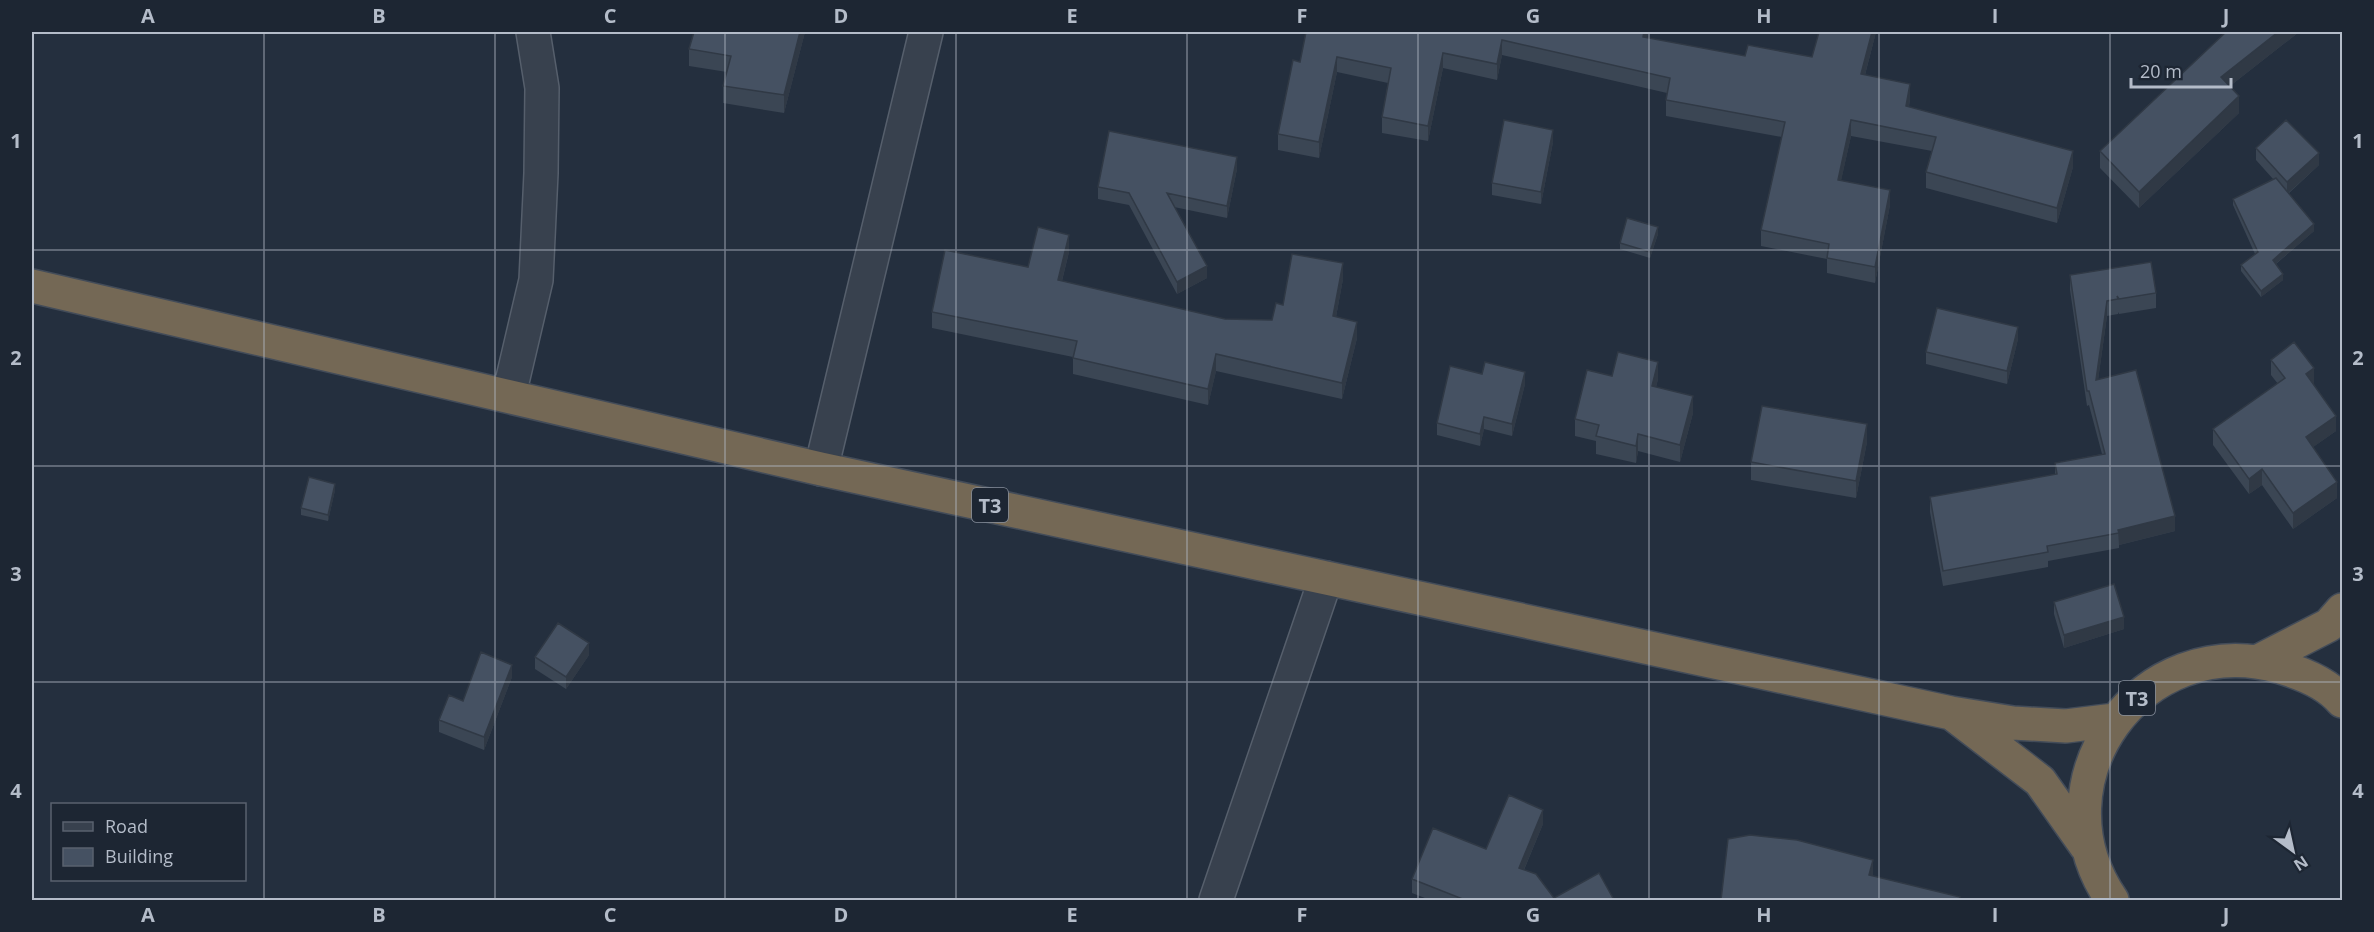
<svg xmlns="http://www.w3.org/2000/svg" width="2374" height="932" font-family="'Open Sans',sans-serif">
<rect width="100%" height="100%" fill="#242f3e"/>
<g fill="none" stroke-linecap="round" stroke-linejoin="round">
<defs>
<path id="minor" d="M 509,395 L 536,280 L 541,173 L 542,88 L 533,32
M 821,469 L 926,32
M 1216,900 L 1326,578"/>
<path id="highway" d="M 32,286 L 821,469 L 1951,713 L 2013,723 L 2066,726 L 2115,720
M 2259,661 L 2329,625 L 2342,610
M 1954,715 L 2040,781 L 2086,846
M 2112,900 C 2031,782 2141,627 2280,667 C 2301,673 2327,683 2342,701"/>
</defs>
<!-- minor casing -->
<use href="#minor" stroke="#565f6c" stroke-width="36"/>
<!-- highway casing -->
<use href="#highway" stroke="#434c59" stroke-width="36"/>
<!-- minor -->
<use href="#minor" stroke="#38414e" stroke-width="33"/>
<!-- highway -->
<use href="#highway" stroke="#746855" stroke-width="33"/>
</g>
<!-- wall -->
<path fill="#3b4654" d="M 694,32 L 805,32 L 784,113 L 723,103 L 723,86 L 727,72 L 689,66 L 689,49 Z
M 1306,32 L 1648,32 L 1647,38 L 1745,56 L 1812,57 L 1819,32 L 1876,32 L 1865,75 L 1910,99 L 1909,107 L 2073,167 L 2057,223 L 1926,188 L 1926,172 L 1932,151 L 1851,136 L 1841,180 L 1890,205 L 1875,283 L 1827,273 L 1827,259 L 1761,246 L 1761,230 L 1782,137 L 1666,116 L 1666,100 L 1667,93 L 1502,55 L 1497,80 L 1443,68 L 1428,141 L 1382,133 L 1382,117 L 1388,83 L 1337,72 L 1319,158 L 1278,150 L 1278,134 L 1300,62 Z
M 2226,32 L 2299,32 L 2230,86 L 2239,113 L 2139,208 L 2100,168 L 2100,151 Z
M 1553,142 L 1541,204 L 1492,195 L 1492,183 Z
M 2256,148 L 2319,165 L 2288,194 L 2314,231 L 2276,264 L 2283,280 L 2261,297 L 2241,271 L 2241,265 L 2255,254 L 2233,205 L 2233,199 L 2273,179 L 2256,160 Z
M 1237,169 L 1227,218 L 1174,207 L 1207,278 L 1177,294 L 1129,205 L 1098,199 L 1098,187 Z
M 1658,234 L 1650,258 L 1620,249 L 1620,243 Z
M 1069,252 L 1062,281 L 1225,319 L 1272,320 L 1283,305 L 1343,279 L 1336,317 L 1357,338 L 1342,399 L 1216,371 L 1208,405 L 1073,374 L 1073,357 L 932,328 L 932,312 L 1028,267 Z
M 2070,275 L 2156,293 L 2156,308 L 2119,314 L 2118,312 L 2118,314 L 2107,316 L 2098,380 L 2175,531 L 2119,545 L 2119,548 L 2048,561 L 2048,567 L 1943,586 L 1930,512 L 1930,497 L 2055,475 L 2055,463 L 2102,454 L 2089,405 L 2087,406 L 2070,290 Z
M 2018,339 L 2007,384 L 1926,364 L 1926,352 Z
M 2271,360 L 2314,384 L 2313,384 L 2336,431 L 2313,447 L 2337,498 L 2293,529 L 2262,485 L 2249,494 L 2213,445 L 2213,429 L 2278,384 L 2271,375 Z
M 1612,376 L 1658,379 L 1656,387 L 1693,413 L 1680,462 L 1638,451 L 1636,463 L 1596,454 L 1596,441 L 1575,436 L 1575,419 Z
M 1525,384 L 1512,436 L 1484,429 L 1480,446 L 1437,435 L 1437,423 Z
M 1867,442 L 1856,498 L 1751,480 L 1751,462 Z
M 335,490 L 328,521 L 301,515 L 301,508 Z
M 2054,602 L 2124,629 L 2064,648 L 2054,614 Z
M 589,655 L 566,689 L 535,669 L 535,657 Z
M 512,677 L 484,750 L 439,732 L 439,720 L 463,701 Z
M 1543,824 L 1524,870 L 1554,898 L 1614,900 L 1430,900 L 1412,893 L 1412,879 Z"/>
<!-- shaded-wall -->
<path fill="#303945" d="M 800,32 L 805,32 L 784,113 L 784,95 Z
M 1644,32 L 1648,32 L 1643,53 L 1643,37 Z
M 1872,32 L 1876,32 L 1861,90 L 1861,74 Z
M 2278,32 L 2299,32 L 2221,93 L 2221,77 Z
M 1502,40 L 1502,55 L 1497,80 L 1497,64 Z
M 1443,53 L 1443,68 L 1428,141 L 1428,126 Z
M 1337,57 L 1337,72 L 1319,158 L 1319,142 Z
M 1910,84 L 1910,99 L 1906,121 L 1906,106 Z
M 2239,96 L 2239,113 L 2139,208 L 2139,192 Z
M 1851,120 L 1851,136 L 1838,195 L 1838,180 Z
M 1553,130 L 1553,142 L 1541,204 L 1541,192 Z
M 2073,151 L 2073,167 L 2057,223 L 2057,208 Z
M 2319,153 L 2319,165 L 2287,194 L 2287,182 Z
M 1237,157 L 1237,169 L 1227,218 L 1227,206 Z
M 1890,190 L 1890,205 L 1875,283 L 1875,267 Z
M 2314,224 L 2314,231 L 2273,266 L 2273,260 Z
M 1658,227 L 1658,234 L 1650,258 L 1650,252 Z
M 1069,235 L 1069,252 L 1058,296 L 1058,280 Z
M 1343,263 L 1343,279 L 1333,333 L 1333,316 Z
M 1207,266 L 1207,278 L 1177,294 L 1177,282 Z
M 2283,274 L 2283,280 L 2261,297 L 2261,291 Z
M 2107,301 L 2107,316 L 2096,395 L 2096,380 Z
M 1357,322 L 1357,338 L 1342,399 L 1342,383 Z
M 2018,327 L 2018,339 L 2007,384 L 2007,371 Z
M 1216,354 L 1216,371 L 1208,405 L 1208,389 Z
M 1658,362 L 1658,379 L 1652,403 L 1652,386 Z
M 2314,368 L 2314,384 L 2306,390 L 2306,374 Z
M 1525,372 L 1525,384 L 1512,436 L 1512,424 Z
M 1693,396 L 1693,413 L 1680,462 L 1680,445 Z
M 2336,416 L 2336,431 L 2306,452 L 2306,437 Z
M 1484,417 L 1484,429 L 1480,446 L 1480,434 Z
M 1867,424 L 1867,442 L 1856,498 L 1856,481 Z
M 1638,434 L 1638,451 L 1636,463 L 1636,446 Z
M 2262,469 L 2262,485 L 2249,494 L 2249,479 Z
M 2337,482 L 2337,498 L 2293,529 L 2293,513 Z
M 335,484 L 335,490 L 328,521 L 328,515 Z
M 2175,516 L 2175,531 L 2119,545 L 2118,530 Z
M 2124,617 L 2124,629 L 2064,648 L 2064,635 Z
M 589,643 L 589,655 L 566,689 L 566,677 Z
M 512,665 L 512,677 L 484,750 L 484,737 Z
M 1543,810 L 1543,824 L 1519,881 L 1519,868 Z
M 1873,860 L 1873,875 L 1869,875 Z"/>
<!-- building -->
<path fill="#455162" stroke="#303945" stroke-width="1.5" d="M 694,32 L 800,32 L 784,95 L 723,86 L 731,56 L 689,49 Z
M 1306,32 L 1644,32 L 1643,37 L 1745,56 L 1748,45 L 1812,57 L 1819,32 L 1872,32 L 1861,74 L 1910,84 L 1906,106 L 2073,151 L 2057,208 L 1926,172 L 1936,137 L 1851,120 L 1838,180 L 1890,190 L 1875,267 L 1827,258 L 1829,244 L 1761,230 L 1785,122 L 1666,100 L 1670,78 L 1502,40 L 1497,64 L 1443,53 L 1428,126 L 1382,117 L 1391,68 L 1337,57 L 1319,142 L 1278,134 L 1293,60 L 1300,62 Z
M 2226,32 L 2278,32 L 2221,77 L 2239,96 L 2139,192 L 2100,151 Z
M 1504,120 L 1553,130 L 1541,192 L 1492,183 Z
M 2286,120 L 2319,153 L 2287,182 L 2256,148 Z
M 1109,131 L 1237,157 L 1227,206 L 1167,193 L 1207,266 L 1177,282 L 1129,193 L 1098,187 Z
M 2276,178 L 2314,224 L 2273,260 L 2283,274 L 2261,291 L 2241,265 L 2258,252 L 2233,199 Z
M 1627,218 L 1658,227 L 1650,252 L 1620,243 Z
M 1038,227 L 1069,235 L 1058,280 L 1225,319 L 1272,320 L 1276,303 L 1283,305 L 1292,254 L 1343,263 L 1333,316 L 1357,322 L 1342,383 L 1216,354 L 1208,389 L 1073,358 L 1077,341 L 932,312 L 945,250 L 1028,267 Z
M 2151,262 L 2156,293 L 2119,299 L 2117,296 L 2118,299 L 2107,301 L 2096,380 L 2136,370 L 2175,516 L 2118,530 L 2119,533 L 2047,546 L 2048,552 L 1943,571 L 1930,497 L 2057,474 L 2055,463 L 2105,454 L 2089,391 L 2087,391 L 2070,275 Z
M 1937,308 L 2018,327 L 2007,371 L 1926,352 Z
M 2294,342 L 2314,368 L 2306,374 L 2336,416 L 2306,437 L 2337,482 L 2293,513 L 2262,469 L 2249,479 L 2213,429 L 2285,378 L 2271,360 Z
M 1618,352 L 1658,362 L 1652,386 L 1693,396 L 1680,445 L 1638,434 L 1636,446 L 1596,436 L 1599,425 L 1575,419 L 1587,370 L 1612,376 Z
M 1485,362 L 1525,372 L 1512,424 L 1484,417 L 1480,434 L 1437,423 L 1450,366 L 1482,374 Z
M 1762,406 L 1867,424 L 1856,481 L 1751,462 Z
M 309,477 L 335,484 L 328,515 L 301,508 Z
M 2114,584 L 2124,617 L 2064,635 L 2054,602 Z
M 558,623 L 589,643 L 566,677 L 535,657 Z
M 481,652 L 512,665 L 484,737 L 439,720 L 449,695 L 463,701 Z
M 1509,795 L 1543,810 L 1519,868 L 1536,874 L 1554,898 L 1599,873 L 1614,900 L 1465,900 L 1412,879 L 1433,828 L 1486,849 Z
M 1750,835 L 1797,840 L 1873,860 L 1869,875 L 1960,897 L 1959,900 L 1721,900 L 1728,839 Z"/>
<!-- grid -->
<path fill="none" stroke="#b4bcc9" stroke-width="1.5" stroke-opacity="0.55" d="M 264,32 L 264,900M 495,32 L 495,900M 725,32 L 725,900M 956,32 L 956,900M 1187,32 L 1187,900M 1418,32 L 1418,900M 1649,32 L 1649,900M 1879,32 L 1879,900M 2110,32 L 2110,900M 32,250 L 2342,250M 32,466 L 2342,466M 32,682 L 2342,682"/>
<g text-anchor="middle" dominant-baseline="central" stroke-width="4.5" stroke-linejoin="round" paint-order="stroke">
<!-- shield labels -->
<g fill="#1d2633" stroke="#878f9c" stroke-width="1.5">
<rect x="972" y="488" width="36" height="34" rx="4.5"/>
<rect x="2119" y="681" width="36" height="34" rx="4.5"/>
</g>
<g font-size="20" font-weight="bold" fill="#b4bcc9">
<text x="990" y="505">T3</text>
<text x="2137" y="698">T3</text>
</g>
</g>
<!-- border -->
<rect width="2374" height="932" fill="none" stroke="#1d2633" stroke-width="66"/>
<!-- legend -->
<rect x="51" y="803" width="195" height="78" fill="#1d2633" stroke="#59626f" stroke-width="1.5"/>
<rect x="63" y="822" width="30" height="9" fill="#38414e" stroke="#59626f" stroke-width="1.5"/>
<text x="105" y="833" font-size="18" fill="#b4bcc9">Road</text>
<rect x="63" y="848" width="30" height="18" fill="#455162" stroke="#59626f" stroke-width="1.5"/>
<text x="105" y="863" font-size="18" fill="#b4bcc9">Building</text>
<!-- north arrow -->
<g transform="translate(2293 851) rotate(147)" stroke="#1d2633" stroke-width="4.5" paint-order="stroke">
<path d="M0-4.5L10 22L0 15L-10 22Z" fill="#b4bcc9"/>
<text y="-9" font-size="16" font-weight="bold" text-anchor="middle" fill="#b4bcc9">N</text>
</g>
<!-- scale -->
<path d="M2131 78v9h100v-9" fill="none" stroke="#b4bcc9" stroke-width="3"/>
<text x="2140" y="78" font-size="18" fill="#b4bcc9" stroke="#1d2633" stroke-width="4.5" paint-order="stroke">20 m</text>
<rect x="33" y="33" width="2308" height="866" fill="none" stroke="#b4bcc9" stroke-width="2"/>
<g font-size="20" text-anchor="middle" font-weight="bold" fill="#b4bcc9">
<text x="148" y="23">A</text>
<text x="379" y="23">B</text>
<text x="610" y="23">C</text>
<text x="841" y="23">D</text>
<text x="1072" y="23">E</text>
<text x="1302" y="23">F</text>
<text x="1533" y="23">G</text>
<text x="1764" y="23">H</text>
<text x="1995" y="23">I</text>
<text x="2226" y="23">J</text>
<text x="16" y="148">1</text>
<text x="2358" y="148">1</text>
<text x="16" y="365">2</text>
<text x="2358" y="365">2</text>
<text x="16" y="581">3</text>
<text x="2358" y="581">3</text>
<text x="16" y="798">4</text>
<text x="2358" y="798">4</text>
<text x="148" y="922">A</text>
<text x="379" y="922">B</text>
<text x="610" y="922">C</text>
<text x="841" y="922">D</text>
<text x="1072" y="922">E</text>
<text x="1302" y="922">F</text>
<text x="1533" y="922">G</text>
<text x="1764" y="922">H</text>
<text x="1995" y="922">I</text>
<text x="2226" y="922">J</text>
</g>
</svg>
